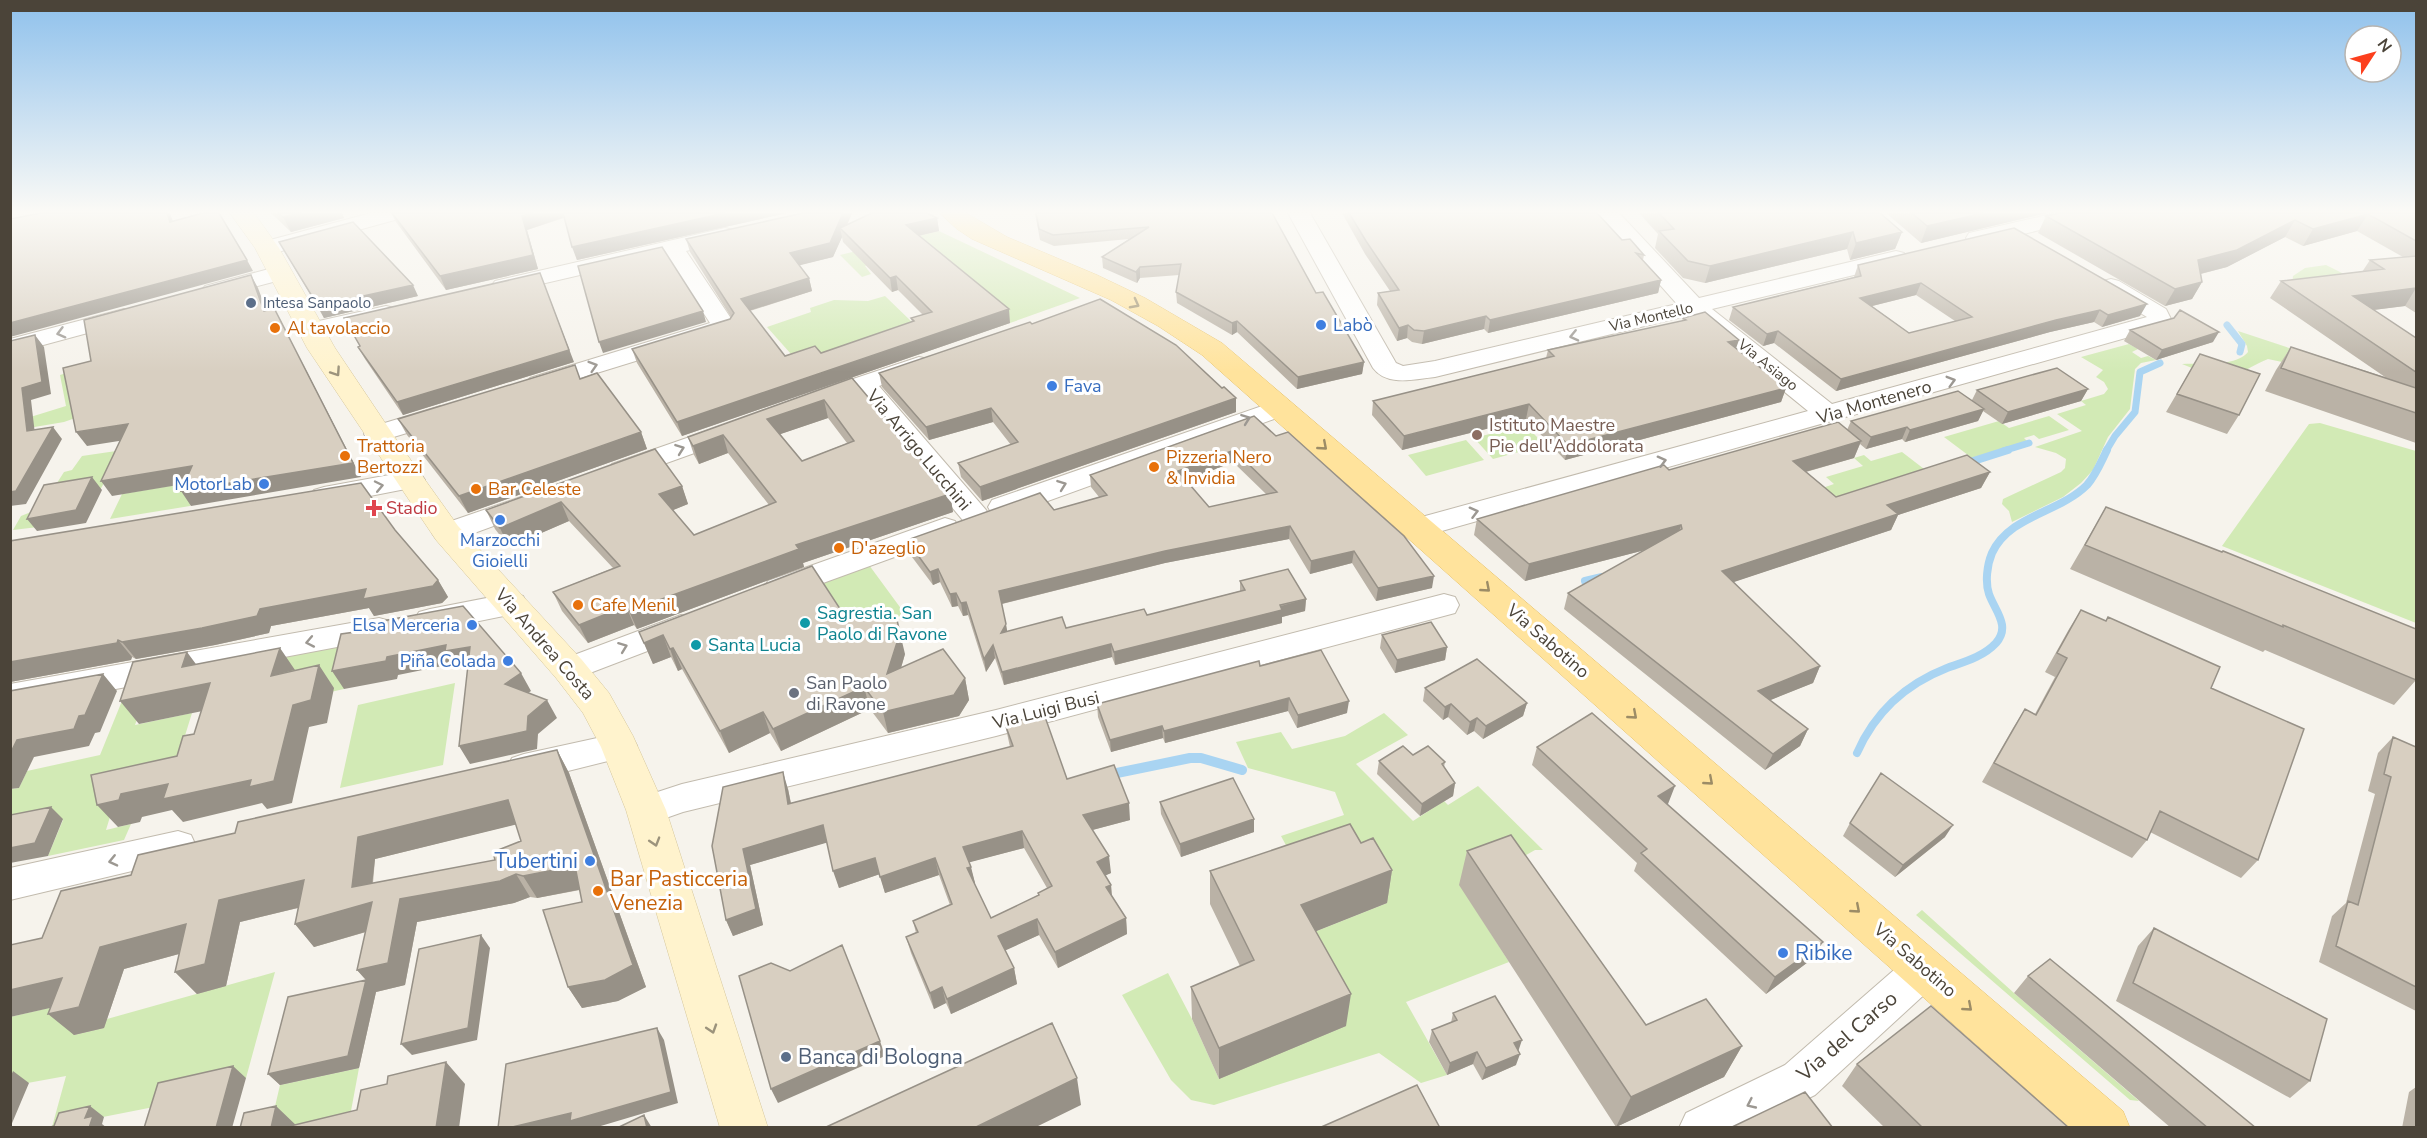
<svg xmlns="http://www.w3.org/2000/svg" width="2427" height="1138" font-family="'Nunito Sans',sans-serif">
<rect width="100%" height="100%" fill="#f6f3ec"/>
<!-- green -->
<path fill="#d2eab5" d="M 939,231 L 1080,298 L 1010,323 L 908,251 L 865,266 L 871,274 L 862,277 L 840,255 Z
M 2326,265 L 2362,283 L 2292,287 L 2293,276 L 2305,268 Z
M 885,296 L 913,323 L 799,363 L 767,327 L 811,312 L 810,308 L 834,300 L 868,301 Z
M 274,309 L 282,322 L 142,364 L 81,416 L 64,422 L 11,431 L 11,423 L 66,406 L 60,375 Z
M 2238,331 L 2416,390 L 2268,359 C 2252,365 2240,375 2224,381 L 2182,364 C 2201,363 2236,367 2248,352 L 2247,346 Z
M 2129,344 L 2138,349 L 2132,352 L 2141,358 L 2148,356 L 2156,360 L 2141,363 L 2135,369 L 2130,409 L 2108,437 L 2093,470 L 2081,483 L 2063,497 L 2012,522 L 2009,511 L 2002,504 L 2003,499 L 2061,472 L 2065,468 L 2066,459 L 2056,453 L 2035,447 L 2082,431 L 2057,414 L 2086,405 L 2081,401 L 2104,394 L 2108,389 L 2104,382 L 2096,377 L 2103,370 L 2081,357 Z
M 2049,416 L 2069,430 L 2039,439 L 2034,435 L 2024,438 L 2027,441 L 1972,458 L 1944,437 L 1999,421 L 2009,428 Z
M 2320,423 L 2416,451 L 2416,623 L 2222,546 L 2309,424 Z
M 1525,425 L 1545,445 L 1493,459 L 1474,438 Z
M 1466,440 L 1484,460 L 1426,476 L 1408,455 Z
M 123,450 L 100,490 L 38,527 L 13,530 L 21,516 L 41,508 L 64,472 L 72,470 L 82,456 Z
M 1902,452 L 1928,472 L 1817,508 L 1802,495 L 1834,484 L 1826,477 L 1863,466 L 1854,458 L 1864,455 L 1871,461 Z
M 217,478 L 196,494 L 190,506 L 110,519 L 122,494 Z
M 869,565 L 905,614 L 852,638 L 817,586 Z
M 354,643 L 344,689 L 317,695 L 236,666 Z
M 455,683 L 443,765 L 340,788 L 358,705 Z
M 147,691 L 135,725 L 192,713 L 170,784 L 116,797 L 106,830 L 131,824 L 124,840 L 48,856 L 63,820 L 11,830 L 11,789 L 19,788 L 27,771 L 100,755 L 124,696 Z
M 1384,713 L 1408,735 L 1356,764 L 1413,821 L 1444,801 L 1448,805 L 1478,786 L 1543,850 L 1535,850 L 1503,868 L 1460,885 L 1509,962 L 1406,1002 L 1447,1075 L 1421,1083 L 1379,1053 L 1214,1105 L 1191,1100 L 1171,1080 L 1122,995 L 1168,973 L 1192,1019 L 1219,1079 L 1299,938 L 1387,903 L 1301,873 L 1281,836 L 1344,815 L 1335,792 L 1248,768 L 1236,742 L 1281,732 L 1292,749 L 1345,736 Z
M 1922,910 L 2014,993 L 2139,1101 L 2130,1100 L 1916,915 Z
M 275,972 L 246,1078 L 172,1094 L 169,1104 L 52,1127 L 66,1076 L 11,1086 L 10,1017 L 87,999 L 74,1035 L 103,1028 L 107,1019 Z
M 359,1068 L 348,1127 L 270,1128 L 280,1085 Z"/>
<g fill="none" stroke-linecap="round" stroke-linejoin="round">
<!-- stream-far2 -->
<path stroke="#a9d4f2" stroke-width="7" d="M 2227,325 L 2242,344 L 2240,352
M 2003,451 L 2029,443
M 2106,451 L 2115,436 L 2135,412 L 2140,372 L 2160,363"/>
<!-- stream-far1 -->
<path stroke="#a9d4f2" stroke-width="8" d="M 1964,464 L 2008,450
M 1585,581 L 1602,577
M 1857,753 C 1875,712 1906,684 1947,668 C 1964,662 1983,657 1996,643 C 2011,626 1995,611 1989,594 C 1985,582 1987,565 1992,553 C 2010,515 2059,513 2087,485 C 2096,475 2101,462 2107,450"/>
<!-- stream -->
<path stroke="#a9d4f2" stroke-width="10" d="M 1107,775 L 1190,758 L 1201,758 L 1242,770"/>
<defs>
<path id="minor" d="M 371,213 L 405,213 L 402,218 L 267,255 L 259,253 L 256,248 L 259,243 Z
M 1288,213 L 1310,213 L 1396,363 L 1403,366 L 1435,361 L 1677,304 L 1596,213 L 1619,213 L 1699,298 L 1896,251 L 1904,253 L 1907,258 L 1904,263 L 1712,309 L 1832,404 L 2147,317 L 2103,291 L 2099,286 L 2103,281 L 2111,279 L 2119,281 L 2166,309 L 2172,321 L 2168,326 L 1417,538 L 1407,535 L 1403,528 L 1407,521 L 1808,411 L 1690,315 L 1435,377 C 1415,379 1387,387 1373,368 Z
M 2056,213 L 2093,213 L 2090,218 L 1977,245 L 1969,243 L 1966,238 L 1969,233 Z
M 725,228 L 733,230 L 736,235 L 733,240 L 686,251 L 736,326 L 733,331 L 548,388 L 539,391 L 530,388 L 526,383 L 530,378 L 710,323 L 666,255 L 503,293 L 495,291 L 491,286 L 495,281 Z
M 280,266 L 288,268 L 291,273 L 288,278 L 213,298 L 205,296 L 201,291 L 205,286 Z
M 386,306 L 394,308 L 398,313 L 394,318 L 310,337 L 301,335 L 298,330 L 301,325 Z
M 124,309 L 132,311 L 136,316 L 132,321 L 10,354 L 10,339 Z
M 919,357 L 928,359 L 931,364 L 928,369 L 879,386 L 986,510 L 990,517 L 986,524 L 976,526 L 966,524 L 857,394 L 820,406 L 811,403 L 807,398 L 811,393 Z
M 1279,400 L 1288,402 L 1292,408 L 1288,414 L 1012,514 L 1002,516 L 992,514 L 988,507 L 992,500 Z
M 441,406 L 450,408 L 454,414 L 450,420 L 377,442 L 368,440 L 364,434 L 368,428 Z
M 730,423 L 739,425 L 743,431 L 739,437 L 622,479 L 612,476 L 608,470 L 612,464 Z
M 411,471 L 421,474 L 425,480 L 421,486 L 324,505 L 314,502 L 310,496 L 314,490 L 324,487 Z
M 527,495 L 537,498 L 541,504 L 537,510 L 447,543 L 437,540 L 432,533 L 437,526 Z
M 945,518 L 955,521 L 959,528 L 955,535 L 779,599 L 768,595 L 764,588 L 768,581 Z
M 512,593 L 523,596 L 527,604 L 523,612 L 430,631 L 419,628 L 414,620 L 419,612 L 430,609 Z
M 1444,594 L 1455,597 L 1459,605 L 1455,613 L 996,736 L 683,812 L 646,825 L 633,820 L 628,810 L 633,800 L 682,784 L 996,710 Z
M 681,615 L 692,618 L 697,626 L 692,634 L 569,681 L 558,677 L 553,669 L 558,661 Z
M 379,618 L 390,621 L 395,629 L 390,637 L 10,709 L 10,684 Z
M 620,733 L 632,737 L 637,746 L 632,755 L 524,782 L 512,778 L 507,768 L 512,758 L 524,754 Z
M 178,831 L 191,835 L 196,846 L 191,857 L 10,900 L 10,868 Z
M 1924,951 L 1938,956 L 1944,969 L 1938,982 L 1815,1095 L 1748,1128 L 1679,1128 L 1686,1113 L 1785,1065 L 1910,956 Z"/>
<path id="secondary" d="M 230,213 L 254,213 L 279,248 L 335,348 L 398,442 L 458,526 L 582,660 L 609,693 L 633,736 L 666,810 L 768,1128 L 720,1128 L 626,810 L 601,747 L 583,713 L 556,678 L 436,540 L 307,348 L 255,248 Z"/>
<path id="primary" d="M 940,213 L 966,213 L 1007,237 L 1097,275 L 1145,298 L 1222,343 L 2123,1111 L 2130,1128 L 2070,1128 L 1202,355 L 1158,326 L 1111,300 L 972,239 L 957,229 Z"/>
</defs>
<!-- minor casing -->
<use href="#minor" stroke="#c2bbae" stroke-width="2"/>
<!-- secondary casing -->
<use href="#secondary" stroke="#d6c79b" stroke-width="1"/>
<!-- primary casing -->
<use href="#primary" stroke="#e6c16a" stroke-width="1"/>
<!-- minor -->
<use href="#minor" fill="#fff" fill-rule="evenodd"/>
<!-- secondary -->
<use href="#secondary" fill="#fff3cd" fill-rule="evenodd"/>
<!-- primary -->
<use href="#primary" fill="#ffe39c" fill-rule="evenodd"/>
</g>
<!-- wall -->
<path fill="#bab2a6" fill-rule="evenodd" d="M 271,213 L 342,213 L 344,218 L 291,232 Z
M 391,213 L 787,213 L 577,260 L 564,218 L 527,230 L 538,269 L 446,290 L 396,222 Z
M 803,213 L 852,213 L 847,225 L 937,218 L 939,231 L 919,236 L 1010,323 L 682,436 L 637,363 L 632,349 L 730,319 L 731,317 L 690,252 L 686,239 ZM 842,237 L 843,242 L 892,292 L 898,290 L 923,315 L 911,318 L 912,322 L 821,353 L 785,356 L 750,311 L 812,291 L 809,278 L 799,265 L 833,257 Z
M 1035,213 L 1272,213 L 1316,293 L 1364,362 L 1362,374 L 1297,389 L 1237,332 L 1232,335 L 1177,303 L 1176,292 L 1179,275 L 1140,278 L 1137,283 L 1103,268 L 1102,257 L 1129,239 L 1054,246 L 1040,240 Z
M 1342,213 L 1597,213 L 1622,240 L 1644,255 L 1643,260 L 1661,280 L 1658,293 L 1488,333 L 1484,329 L 1422,344 L 1412,342 L 1407,338 L 1397,341 L 1377,305 L 1378,293 L 1390,291 L 1365,254 Z
M 1639,213 L 1880,213 L 1902,232 L 1895,249 L 1850,260 L 1847,249 L 1705,283 L 1683,278 L 1655,248 L 1658,234 Z
M 1886,213 L 2047,213 L 1921,243 Z
M 2416,213 L 2416,313 L 2405,306 L 2373,310 L 2416,338 L 2416,443 L 2265,391 L 2276,370 L 2291,347 L 2385,377 L 2270,298 L 2281,281 L 2362,272 L 2370,260 L 2403,257 L 2357,231 L 2303,246 L 2285,237 L 2227,267 L 2201,274 L 2202,282 L 2192,299 L 2165,306 L 2038,233 L 2046,216 Z
M 279,242 L 418,296 L 324,318 Z
M 1858,265 L 2140,316 L 2102,327 L 2094,322 L 2050,332 L 1836,391 L 1774,343 L 1763,346 L 1729,320 L 1733,307 L 1854,277 ZM 1916,295 L 1955,321 L 1909,333 L 1872,306 Z
M 344,318 L 574,362 L 403,415 L 365,359 L 358,347 L 360,346 Z
M 1683,318 L 1736,348 L 1786,388 L 1781,402 L 1565,460 L 1526,419 L 1402,450 L 1372,415 L 1373,401 L 1546,358 L 1548,350 L 1682,321 Z
M 2130,330 L 2213,342 L 2156,360 L 2124,341 Z
M 2200,354 L 2239,415 L 2227,434 L 2166,412 Z
M 879,373 L 1236,412 L 982,501 L 961,477 L 958,463 L 1011,445 L 993,422 L 929,440 L 882,387 Z
M 852,378 L 950,494 L 953,512 L 803,563 L 804,567 L 637,629 L 634,625 L 588,643 L 562,611 L 553,592 L 613,568 L 569,521 L 509,547 L 495,529 L 486,510 L 682,486 L 688,504 L 673,510 L 694,535 L 769,505 L 728,453 L 699,464 L 694,455 L 688,437 ZM 828,418 L 847,443 L 802,461 L 780,434 Z
M 580,379 L 641,432 L 647,449 L 468,513 L 407,435 L 398,419 Z
M 2088,389 L 2081,401 L 2002,424 L 1983,411 L 1978,421 L 1905,442 L 1902,439 L 1866,449 L 1860,444 L 1854,458 L 1806,472 L 1836,497 L 1990,472 L 1981,488 L 1898,515 L 1891,530 L 1733,582 L 1820,666 L 1813,683 L 1770,700 L 1808,729 L 1800,746 L 1765,770 L 1564,609 L 1568,593 L 1645,550 L 1525,581 L 1474,535 L 1477,519 L 1669,470 L 1847,430 L 1851,421 L 1972,400 L 1977,390 Z
M 1254,416 L 1432,588 L 1376,601 L 1352,563 L 1310,574 L 1289,539 L 1165,563 L 1002,604 L 1007,631 L 1066,628 L 1147,615 L 1240,591 L 1240,581 L 1306,599 L 1305,611 L 1282,617 L 1282,623 L 1115,665 L 1112,657 L 1004,685 L 995,658 L 986,672 L 968,615 L 963,616 L 958,606 L 952,607 L 940,582 L 933,585 L 909,553 L 907,540 L 1054,510 L 1099,497 L 1091,487 L 1090,475 ZM 1233,462 L 1266,494 L 1209,507 L 1186,481 Z
M 2106,507 L 2416,680 L 2394,705 L 2265,650 L 2263,652 L 2070,569 Z
M 395,530 L 438,580 L 448,597 L 442,603 L 374,616 L 369,608 L 271,626 L 269,633 L 215,645 L 136,659 L 132,657 L 131,660 L 10,682 Z
M 2081,610 L 2211,688 L 2258,860 L 2241,878 L 2150,832 L 2147,840 L 2132,858 L 1982,782 L 2013,728 L 2025,709 L 2035,714 L 2055,677 L 2045,672 L 2069,629 Z
M 844,615 L 905,654 L 901,668 L 965,678 L 969,700 L 959,716 L 888,733 L 870,709 L 781,751 L 770,733 L 729,753 L 682,669 L 678,671 L 671,657 L 653,664 L 639,632 Z
M 1382,635 L 1447,647 L 1445,660 L 1395,673 L 1380,648 Z
M 1260,666 L 1347,713 L 1297,728 L 1288,711 L 1165,743 L 1163,738 L 1111,752 L 1098,717 L 1097,704 Z
M 1425,688 L 1527,703 L 1523,716 L 1483,739 L 1474,731 L 1467,735 L 1448,717 L 1443,720 L 1423,701 Z
M 1005,724 L 1067,779 L 1130,820 L 1092,830 L 1111,873 L 1105,875 L 1111,885 L 1112,896 L 1126,918 L 1127,934 L 1058,968 L 1039,935 L 1005,950 L 1014,968 L 1017,984 L 951,1014 L 946,1003 L 934,1009 L 911,953 L 906,937 L 916,933 L 913,921 L 950,905 L 939,875 L 885,893 L 880,874 L 839,888 L 827,842 L 750,865 L 763,925 L 733,936 L 726,920 L 712,846 L 788,789 L 791,803 L 1010,747 ZM 1024,848 L 1047,888 L 1038,893 L 1039,895 L 991,918 L 974,883 L 975,883 L 969,862 Z
M 2393,737 L 2416,747 L 2416,1011 L 2319,962 L 2332,916 L 2346,903 L 2375,794 L 2368,791 L 2378,753 Z
M 1537,747 L 1668,804 L 1667,804 L 1812,959 L 1766,994 L 1634,871 L 1637,863 L 1532,765 Z
M 557,750 L 569,773 L 646,987 L 618,1001 L 582,1008 L 568,987 L 582,902 L 580,890 L 537,898 L 530,897 L 514,903 L 417,922 L 405,985 L 376,992 L 359,1068 L 280,1085 L 268,1074 L 366,980 L 357,970 L 366,932 L 314,947 L 295,924 L 298,908 L 240,922 L 226,986 L 197,994 L 175,972 L 179,954 L 124,969 L 104,1028 L 74,1035 L 50,1008 L 42,938 L 131,875 L 235,833 ZM 516,824 L 521,841 L 495,860 L 373,883 L 375,859 Z
M 1413,755 L 1445,762 L 1444,767 L 1455,783 L 1453,796 L 1420,816 L 1377,774 L 1379,761 Z
M 1160,802 L 1254,819 L 1254,832 L 1181,857 L 1161,814 Z
M 1850,823 L 1945,837 L 1895,877 L 1843,836 Z
M 1361,843 L 1392,870 L 1387,903 L 1316,931 L 1346,1026 L 1219,1079 L 1192,1019 L 1191,987 L 1240,966 L 1210,904 L 1210,871 Z
M 1467,851 L 1646,1025 L 1742,1046 L 1724,1077 L 1616,1127 L 1459,885 Z
M 2154,928 L 2310,1081 L 2290,1098 L 2116,1001 L 2138,946 Z
M 2028,976 L 2256,1128 L 2171,1128 L 2014,993 Z
M 1453,1013 L 1516,1065 L 1482,1080 L 1473,1064 L 1447,1075 L 1429,1042 L 1432,1030 L 1451,1023 Z
M 1857,1064 L 2069,1128 L 1885,1128 L 1842,1086 Z
M 2416,1087 L 2416,1128 L 2402,1128 L 2409,1092 Z"/>
<!-- shaded-wall -->
<path fill="#979187" d="M 167,213 L 170,213 L 177,233 L 170,222 Z
M 301,213 L 342,213 L 344,218 L 291,232 L 283,217 Z
M 533,213 L 564,213 L 565,217 L 527,230 L 538,269 L 446,290 L 440,276 L 522,216 Z
M 725,213 L 787,213 L 577,260 L 572,247 Z
M 843,213 L 852,213 L 844,232 L 840,228 L 842,237 L 833,257 L 793,267 L 790,253 Z
M 1984,213 L 2047,213 L 1921,243 L 1927,226 Z
M 2368,214 L 2357,231 L 2303,246 L 2313,229 Z
M 937,218 L 939,231 L 908,238 L 906,225 Z
M 2295,220 L 2285,237 L 2227,267 L 2188,277 L 2198,260 Z
M 1853,232 L 1847,249 L 1705,283 L 1710,266 Z
M 1902,232 L 1895,249 L 1850,260 L 1856,243 Z
M 247,260 L 253,271 L 10,337 L 10,323 Z
M 1140,267 L 1140,278 L 1137,283 L 1136,272 Z
M 540,273 L 574,362 L 403,415 L 397,402 Z
M 251,275 L 258,288 L 272,325 L 264,311 Z
M 896,276 L 898,290 L 892,292 L 890,278 Z
M 809,278 L 812,291 L 745,312 L 741,299 Z
M 1661,280 L 1658,293 L 1488,333 L 1490,320 Z
M 2202,282 L 2192,299 L 2165,306 L 2175,289 Z
M 1921,283 L 1916,295 L 1856,310 L 1860,298 Z
M 413,285 L 418,296 L 324,318 L 318,306 Z
M 2416,288 L 2405,306 L 2341,314 L 2353,296 Z
M 2147,304 L 2140,316 L 2102,327 L 2108,315 Z
M 274,308 L 361,477 L 191,506 L 181,491 Z
M 1009,309 L 1010,323 L 682,436 L 677,422 Z
M 2100,310 L 2094,322 L 2050,332 L 1836,391 L 1841,379 L 2056,320 Z
M 703,311 L 706,322 L 603,353 L 599,342 Z
M 1486,316 L 1484,329 L 1422,344 L 1424,331 Z
M 1237,321 L 1237,332 L 1232,335 L 1232,323 Z
M 1408,325 L 1407,338 L 1397,341 L 1399,328 Z
M 1778,331 L 1774,343 L 1763,346 L 1767,334 Z
M 2219,332 L 2213,342 L 2156,360 L 2162,350 Z
M 35,335 L 44,347 L 51,394 L 31,400 L 36,443 L 27,431 L 22,388 Z
M 1739,340 L 1734,354 L 1728,342 Z
M 1364,362 L 1362,374 L 1297,389 L 1298,377 Z
M 1786,388 L 1781,402 L 1565,460 L 1568,445 Z
M 2088,389 L 2081,401 L 2002,424 L 2008,412 Z
M 1236,398 L 1236,412 L 982,501 L 980,487 Z
M 824,400 L 828,418 L 772,437 L 767,419 Z
M 1529,404 L 1526,419 L 1402,450 L 1404,436 Z
M 991,408 L 993,422 L 929,440 L 926,427 Z
M 1984,409 L 1978,421 L 1905,442 L 1910,430 Z
M 128,424 L 138,438 L 87,446 L 76,432 Z
M 53,427 L 62,439 L 26,504 L 10,506 L 10,492 Z
M 1907,427 L 1902,439 L 1866,449 L 1871,437 Z
M 641,432 L 647,449 L 468,513 L 459,496 Z
M 723,435 L 728,453 L 699,464 L 693,446 Z
M 1861,441 L 1854,458 L 1787,477 L 1793,461 Z
M 1234,450 L 1233,462 L 1178,484 L 1178,471 Z
M 192,466 L 202,481 L 112,496 L 101,481 Z
M 1990,472 L 1981,488 L 1898,515 L 1891,530 L 1716,588 L 1722,571 L 1887,505 Z
M 92,477 L 102,490 L 86,523 L 37,531 L 27,519 Z
M 682,486 L 688,504 L 666,513 L 659,494 Z
M 950,494 L 953,512 L 803,563 L 804,567 L 637,629 L 629,611 L 796,545 Z
M 561,502 L 569,521 L 509,547 L 500,528 Z
M 1681,525 L 1676,542 L 1525,581 L 1529,564 Z
M 1290,526 L 1289,539 L 1165,563 L 1001,604 L 999,591 L 1165,551 Z
M 1354,551 L 1352,563 L 1310,574 L 1311,561 Z
M 938,569 L 940,582 L 933,585 L 930,572 Z
M 1434,576 L 1432,588 L 1376,601 L 1378,588 Z
M 438,580 L 448,597 L 442,603 L 374,616 L 369,608 L 271,626 L 269,633 L 215,645 L 136,659 L 122,642 L 260,609 L 366,589 Z
M 956,593 L 958,606 L 952,607 L 950,594 Z
M 1306,599 L 1305,611 L 1282,617 L 1282,623 L 1115,665 L 1114,652 Z
M 966,602 L 968,615 L 963,616 L 961,603 Z
M 626,606 L 634,625 L 588,643 L 579,625 Z
M 1006,624 L 1008,637 L 1001,633 Z
M 900,633 L 905,654 L 893,695 L 887,674 Z
M 663,635 L 671,657 L 653,664 L 644,643 Z
M 118,640 L 132,657 L 131,660 L 10,682 L 10,662 Z
M 1111,644 L 1112,657 L 1004,685 L 1002,672 Z
M 446,645 L 470,647 L 480,665 L 455,669 L 452,664 L 398,675 L 397,679 L 344,689 L 332,671 L 387,657 Z
M 993,645 L 995,658 L 986,672 L 984,659 Z
M 1447,647 L 1445,660 L 1395,673 L 1397,660 Z
M 280,648 L 295,670 L 271,676 Z
M 673,648 L 682,669 L 678,671 L 670,649 Z
M 187,652 L 227,706 L 139,724 L 120,701 L 182,667 Z
M 319,665 L 334,688 L 327,723 L 309,727 L 292,803 L 267,809 L 262,803 L 183,822 L 172,810 L 142,817 L 140,822 L 118,827 L 97,805 L 121,794 L 293,705 Z
M 1820,666 L 1813,683 L 1751,708 L 1758,691 Z
M 521,673 L 531,691 L 515,702 L 505,684 Z
M 103,674 L 117,691 L 100,732 L 95,733 L 89,746 L 34,757 L 19,788 L 10,789 L 10,754 L 17,740 L 79,716 Z
M 965,678 L 969,700 L 959,716 L 888,733 L 883,712 Z
M 864,687 L 870,709 L 781,751 L 773,729 Z
M 1289,698 L 1288,711 L 1165,743 L 1164,731 Z
M 547,700 L 557,718 L 538,734 L 537,749 L 470,764 L 459,746 L 528,716 Z
M 1349,701 L 1347,713 L 1297,728 L 1298,715 Z
M 1527,703 L 1523,716 L 1483,739 L 1486,726 Z
M 1451,704 L 1448,717 L 1443,720 L 1445,707 Z
M 763,712 L 770,733 L 729,753 L 720,731 Z
M 1477,718 L 1474,731 L 1467,735 L 1470,722 Z
M 1162,726 L 1163,738 L 1111,752 L 1110,740 Z
M 1808,729 L 1800,746 L 1765,770 L 1773,754 Z
M 557,750 L 569,773 L 646,987 L 618,1001 L 582,1008 L 568,987 L 633,965 Z
M 783,772 L 788,789 L 794,820 L 788,804 Z
M 1455,783 L 1453,796 L 1420,816 L 1422,804 Z
M 1675,786 L 1668,804 L 1651,814 L 1658,796 Z
M 508,800 L 522,823 L 375,859 L 370,903 L 372,902 L 389,925 L 314,947 L 295,924 L 352,887 L 358,837 Z
M 1129,803 L 1130,820 L 1085,832 L 1083,815 Z
M 51,807 L 63,819 L 48,856 L 10,863 L 10,848 Z
M 1254,819 L 1254,832 L 1181,857 L 1180,844 Z
M 823,825 L 829,842 L 750,865 L 763,925 L 733,936 L 726,920 L 743,849 Z
M 1953,825 L 1945,837 L 1895,877 L 1903,865 Z
M 1022,831 L 1024,848 L 967,863 L 963,847 Z
M 1109,856 L 1111,873 L 1098,879 L 1097,862 Z
M 875,858 L 880,874 L 839,888 L 833,871 Z
M 935,858 L 939,875 L 885,893 L 880,877 Z
M 575,866 L 588,888 L 537,898 L 523,876 Z
M 971,867 L 975,883 L 970,885 L 967,868 Z
M 1392,870 L 1387,903 L 1299,938 L 1301,905 Z
M 516,874 L 530,897 L 514,903 L 417,922 L 405,985 L 376,992 L 359,1068 L 280,1085 L 268,1074 L 366,980 L 357,970 L 400,899 Z
M 304,880 L 322,902 L 240,922 L 226,986 L 197,994 L 175,972 L 219,900 Z
M 1111,885 L 1112,901 L 1106,887 Z
M 1126,918 L 1127,934 L 1058,968 L 1055,952 Z
M 1037,919 L 1039,935 L 1002,952 L 998,936 Z
M 186,924 L 208,946 L 124,969 L 104,1028 L 74,1035 L 48,1014 L 81,1001 L 10,1017 L 10,990 L 100,947 Z
M 481,935 L 490,948 L 477,1040 L 412,1055 L 401,1044 Z
M 1823,942 L 1812,959 L 1766,994 L 1775,977 Z
M 1014,968 L 1017,984 L 951,1014 L 947,999 Z
M 942,987 L 946,1003 L 934,1009 L 930,993 Z
M 1351,994 L 1346,1026 L 1219,1079 L 1219,1048 Z
M 657,1028 L 664,1040 L 678,1103 L 594,1128 L 575,1128 L 573,1126 L 565,1128 L 508,1128 Z
M 1522,1040 L 1518,1052 L 1514,1043 Z
M 880,1041 L 885,1056 L 778,1103 L 771,1089 Z
M 1742,1046 L 1724,1077 L 1616,1127 L 1631,1097 Z
M 1477,1052 L 1473,1064 L 1447,1075 L 1450,1063 Z
M 1520,1054 L 1516,1065 L 1482,1080 L 1486,1068 Z
M 446,1062 L 465,1084 L 459,1128 L 436,1128 Z
M 233,1066 L 246,1078 L 232,1128 L 216,1128 Z
M 13,1071 L 29,1083 L 10,1128 L 10,1078 Z
M 1077,1078 L 1081,1105 L 1034,1128 L 974,1128 Z
M 90,1106 L 104,1117 L 102,1124 L 107,1128 L 89,1128 L 85,1118 Z
M 276,1106 L 299,1128 L 271,1128 Z
M 644,1115 L 652,1128 L 647,1128 Z"/>
<!-- building -->
<path fill="#d8cfc1" stroke="#979187" stroke-width="1.5" fill-rule="evenodd" d="M 41,213 L 167,213 L 170,222 L 203,213 L 219,213 L 247,260 L 10,323 L 10,219 Z
M 278,213 L 301,213 L 283,217 Z
M 392,213 L 533,213 L 522,216 L 533,255 L 440,276 Z
M 563,213 L 725,213 L 572,247 Z
M 803,213 L 843,213 L 830,243 L 790,253 L 809,278 L 741,299 L 785,356 L 815,346 L 821,353 L 914,321 L 911,318 L 932,312 L 896,276 L 890,278 L 840,228 L 872,213 L 927,213 L 937,218 L 906,225 L 1009,309 L 677,422 L 632,349 L 730,319 L 734,313 L 686,239 Z
M 1036,213 L 1272,213 L 1316,293 L 1323,292 L 1364,362 L 1298,377 L 1237,321 L 1232,323 L 1176,292 L 1181,264 L 1140,267 L 1136,272 L 1102,257 L 1149,227 L 1053,235 L 1039,229 Z
M 1349,213 L 1597,213 L 1622,240 L 1630,239 L 1644,255 L 1636,253 L 1661,280 L 1490,320 L 1486,316 L 1424,331 L 1414,330 L 1408,325 L 1399,328 L 1378,293 L 1399,290 L 1366,241 Z
M 1659,213 L 1880,213 L 1902,232 L 1856,243 L 1853,232 L 1710,266 L 1688,261 L 1659,231 L 1674,229 Z
M 1912,213 L 1984,213 L 1927,226 Z
M 2060,213 L 2416,213 L 2416,241 L 2368,214 L 2313,229 L 2295,220 L 2237,250 L 2198,260 L 2202,282 L 2175,289 L 2046,216 Z
M 353,222 L 413,285 L 318,306 L 279,242 Z
M 2014,228 L 2147,304 L 2108,315 L 2100,310 L 2056,320 L 1841,379 L 1778,331 L 1767,334 L 1733,307 L 1861,276 L 1858,265 ZM 1921,283 L 1972,317 L 1909,333 L 1860,298 Z
M 662,247 L 703,311 L 599,342 L 578,266 Z
M 2416,256 L 2416,288 L 2353,296 L 2416,338 L 2416,372 L 2281,281 L 2384,269 L 2370,260 Z
M 540,273 L 569,350 L 397,402 L 358,347 L 360,346 L 344,318 Z
M 251,275 L 264,311 L 274,308 L 353,463 L 181,491 L 192,466 L 101,481 L 128,424 L 76,432 L 63,368 L 91,361 L 84,320 Z
M 1100,299 L 1176,345 L 1222,388 L 1224,387 L 1236,398 L 980,487 L 958,463 L 1018,442 L 991,408 L 926,427 L 879,373 L 1030,322 L 1032,324 Z
M 2180,310 L 2219,332 L 2162,350 L 2130,330 L 2174,318 Z
M 1705,312 L 1739,340 L 1728,342 L 1786,388 L 1568,445 L 1529,404 L 1404,436 L 1373,401 L 1554,356 L 1548,350 L 1686,320 L 1683,318 Z
M 35,335 L 42,382 L 22,388 L 27,431 L 53,427 L 16,491 L 10,492 L 10,341 Z
M 2291,347 L 2416,388 L 2416,413 L 2281,368 Z
M 2200,354 L 2260,374 L 2239,415 L 2177,394 Z
M 575,365 L 580,379 L 597,373 L 641,432 L 459,496 L 398,419 Z
M 2057,368 L 2088,389 L 2008,412 L 1977,390 Z
M 852,378 L 950,494 L 796,545 L 799,549 L 629,611 L 626,606 L 579,625 L 553,592 L 620,566 L 561,502 L 500,528 L 486,510 L 655,449 L 682,486 L 659,494 L 694,535 L 776,502 L 723,435 L 693,446 L 688,437 ZM 824,400 L 854,441 L 802,461 L 767,419 Z
M 1958,391 L 1984,409 L 1910,430 L 1907,427 L 1871,437 L 1851,421 Z
M 1254,416 L 1276,436 L 1288,432 L 1339,478 L 1404,536 L 1434,576 L 1378,588 L 1354,551 L 1311,561 L 1290,526 L 1165,551 L 999,591 L 1006,624 L 1001,633 L 1062,617 L 1066,628 L 1144,609 L 1147,615 L 1245,590 L 1240,581 L 1288,569 L 1306,599 L 1280,605 L 1282,610 L 1114,652 L 1111,644 L 1002,672 L 993,645 L 984,659 L 966,602 L 961,603 L 956,593 L 950,594 L 938,569 L 930,572 L 907,540 L 1040,493 L 1054,510 L 1107,495 L 1090,475 ZM 1234,450 L 1277,492 L 1209,507 L 1178,471 Z
M 1838,422 L 1861,441 L 1793,461 L 1836,497 L 1967,455 L 1990,472 L 1887,505 L 1898,514 L 1722,571 L 1820,666 L 1758,691 L 1808,729 L 1773,754 L 1568,593 L 1682,529 L 1681,525 L 1529,564 L 1477,519 L 1664,465 L 1669,470 Z
M 92,477 L 76,510 L 27,519 L 44,485 Z
M 361,483 L 395,530 L 438,580 L 433,586 L 363,599 L 366,589 L 260,609 L 257,616 L 202,628 L 122,642 L 118,640 L 117,643 L 10,662 L 10,541 Z
M 2106,507 L 2222,552 L 2223,551 L 2416,629 L 2416,680 L 2283,625 L 2283,627 L 2085,545 Z
M 812,566 L 844,615 L 870,610 L 885,611 L 897,620 L 900,633 L 887,674 L 943,649 L 965,678 L 954,695 L 883,712 L 864,687 L 773,729 L 763,712 L 720,731 L 673,648 L 670,649 L 663,635 L 644,643 L 639,632 Z
M 463,606 L 521,673 L 505,684 L 547,700 L 528,716 L 527,731 L 459,746 L 470,647 L 445,651 L 446,645 L 387,657 L 386,661 L 332,671 L 341,634 L 355,632 L 356,626 Z
M 2081,610 L 2106,621 L 2108,617 L 2220,667 L 2211,688 L 2304,729 L 2258,860 L 2160,811 L 2147,840 L 1994,763 L 2025,709 L 2036,715 L 2067,658 L 2057,653 Z
M 1431,622 L 1447,647 L 1397,660 L 1382,635 Z
M 280,648 L 271,676 L 319,665 L 311,700 L 293,705 L 274,781 L 249,787 L 251,780 L 163,799 L 168,784 L 121,794 L 119,800 L 97,805 L 91,775 L 177,756 L 183,736 L 194,734 L 210,683 L 120,701 L 133,662 L 187,652 L 182,667 Z
M 1321,650 L 1349,701 L 1298,715 L 1289,698 L 1164,731 L 1162,726 L 1110,740 L 1097,704 L 1259,661 L 1260,666 Z
M 1477,659 L 1527,703 L 1486,726 L 1477,718 L 1470,722 L 1451,704 L 1445,707 L 1425,688 Z
M 103,674 L 85,715 L 79,716 L 74,729 L 17,740 L 10,754 L 10,691 Z
M 1592,713 L 1675,786 L 1658,796 L 1823,942 L 1775,977 L 1641,853 L 1647,849 L 1537,747 Z
M 1044,714 L 1067,779 L 1114,765 L 1129,803 L 1083,815 L 1109,856 L 1097,862 L 1111,885 L 1106,887 L 1126,918 L 1055,952 L 1037,919 L 998,936 L 1014,968 L 947,999 L 942,987 L 930,993 L 906,937 L 918,932 L 913,921 L 952,904 L 935,858 L 880,877 L 875,858 L 833,871 L 823,825 L 743,849 L 756,909 L 726,920 L 712,846 L 723,787 L 783,772 L 788,804 L 1013,746 L 1005,724 ZM 1022,831 L 1052,886 L 1038,893 L 1039,895 L 991,918 L 967,868 L 971,867 L 963,847 Z
M 2393,737 L 2416,747 L 2416,987 L 2336,946 L 2348,901 L 2358,905 L 2391,777 L 2384,774 Z
M 1403,746 L 1413,755 L 1428,746 L 1445,762 L 1442,764 L 1455,783 L 1422,804 L 1379,761 Z
M 557,750 L 633,965 L 605,980 L 568,987 L 543,910 L 582,902 L 575,866 L 523,876 L 516,874 L 500,881 L 400,899 L 388,963 L 357,970 L 372,902 L 295,924 L 304,880 L 219,900 L 205,964 L 175,972 L 186,924 L 100,947 L 79,1007 L 48,1014 L 62,978 L 10,990 L 10,945 L 42,938 L 61,891 L 131,875 L 138,855 L 235,833 L 238,822 ZM 508,800 L 521,841 L 493,852 L 495,860 L 352,887 L 358,837 Z
M 1881,773 L 1953,825 L 1903,865 L 1850,823 Z
M 1233,778 L 1254,819 L 1180,844 L 1160,802 Z
M 51,807 L 35,843 L 10,848 L 10,815 Z
M 1350,824 L 1361,843 L 1373,838 L 1392,870 L 1301,905 L 1351,994 L 1219,1048 L 1191,987 L 1254,960 L 1210,871 Z
M 1511,835 L 1646,1025 L 1706,999 L 1742,1046 L 1631,1097 L 1467,851 Z
M 2154,928 L 2327,1019 L 2310,1081 L 2133,983 Z
M 481,935 L 468,1028 L 401,1044 L 419,949 Z
M 842,945 L 880,1041 L 771,1089 L 739,976 L 771,963 L 790,971 Z
M 2050,959 L 2256,1128 L 2208,1128 L 2028,976 Z
M 366,980 L 348,1056 L 268,1074 L 288,997 Z
M 1495,996 L 1522,1040 L 1514,1043 L 1520,1054 L 1486,1068 L 1477,1052 L 1450,1063 L 1432,1030 L 1457,1020 L 1453,1013 Z
M 1931,1006 L 2069,1128 L 1923,1128 L 1857,1064 Z
M 1052,1023 L 1077,1078 L 974,1128 L 824,1128 Z
M 657,1028 L 671,1092 L 570,1121 L 571,1113 L 508,1128 L 498,1128 L 506,1064 Z
M 446,1062 L 436,1128 L 282,1128 L 357,1110 L 361,1090 L 387,1084 L 388,1076 Z
M 233,1066 L 216,1128 L 144,1128 L 158,1083 Z
M 1417,1085 L 1440,1128 L 1319,1128 Z
M 1805,1092 L 1833,1128 L 1730,1128 Z
M 90,1106 L 85,1118 L 93,1116 L 89,1128 L 47,1128 L 54,1126 L 59,1113 Z
M 276,1106 L 271,1128 L 240,1128 L 244,1113 Z
M 644,1115 L 647,1128 L 617,1128 Z"/>
<!-- one-way arrows -->
<defs><path id="oneway-chevron" d="M-2-3.5L2.5 0L-2 3.5" fill="none" stroke-width="1.6" stroke-linecap="round" stroke-linejoin="round" transform="scale(1.5)"/></defs>
<g stroke="#9c8c66">
<use href="#oneway-chevron" transform="translate(1135 304) rotate(28)"/>
<use href="#oneway-chevron" transform="translate(1323 446) rotate(41)"/>
<use href="#oneway-chevron" transform="translate(1486 588) rotate(41)"/>
<use href="#oneway-chevron" transform="translate(1633 715) rotate(41)"/>
<use href="#oneway-chevron" transform="translate(1709 781) rotate(41)"/>
<use href="#oneway-chevron" transform="translate(1856 909) rotate(41)"/>
<use href="#oneway-chevron" transform="translate(1968 1007) rotate(41)"/>
</g>
<g stroke="#9c9892">
<use href="#oneway-chevron" transform="translate(61 333) rotate(165)"/>
<use href="#oneway-chevron" transform="translate(1574 336) rotate(167)"/>
<use href="#oneway-chevron" transform="translate(593 366) rotate(-17)"/>
<use href="#oneway-chevron" transform="translate(1951 381) rotate(-16)"/>
<use href="#oneway-chevron" transform="translate(1246 419) rotate(-20)"/>
<use href="#oneway-chevron" transform="translate(680 449) rotate(-20)"/>
<use href="#oneway-chevron" transform="translate(1662 461) rotate(-15)"/>
<use href="#oneway-chevron" transform="translate(1062 485) rotate(-20)"/>
<use href="#oneway-chevron" transform="translate(379 486) rotate(-12)"/>
<use href="#oneway-chevron" transform="translate(1474 512) rotate(-15)"/>
<use href="#oneway-chevron" transform="translate(310 642) rotate(169)"/>
<use href="#oneway-chevron" transform="translate(623 647) rotate(-21)"/>
<use href="#oneway-chevron" transform="translate(113 861) rotate(167)"/>
<use href="#oneway-chevron" transform="translate(1751 1104) rotate(155)"/>
</g>
<g stroke="#9c937c">
<use href="#oneway-chevron" transform="translate(336 372) rotate(56)"/>
<use href="#oneway-chevron" transform="translate(655 842) rotate(73)"/>
<use href="#oneway-chevron" transform="translate(712 1029) rotate(72)"/>
</g>
<!-- sky -->
<linearGradient id="sky" x2="0" y2="1"><stop stop-color="#8fc1ec"/><stop offset="0.57" stop-color="#fbfaf6"/><stop offset="1" stop-color="#fbfaf6" stop-opacity="0"/></linearGradient>
<rect width="2427" height="372" fill="url(#sky)"/>
<!-- markers -->
<g fill="#5c6f8a" stroke="#fff" stroke-width="2">
<circle cx="251" cy="303" r="6"/>
<circle cx="786" cy="1057" r="6"/>
</g>
<g fill="#3f7fe0" stroke="#fff" stroke-width="2">
<circle cx="1321" cy="325" r="6"/>
<circle cx="1052" cy="386" r="6"/>
<circle cx="264" cy="484" r="6"/>
<circle cx="500" cy="520" r="6"/>
<circle cx="472" cy="625" r="6"/>
<circle cx="508" cy="661" r="6"/>
<circle cx="590" cy="861" r="6"/>
<circle cx="1783" cy="953" r="6"/>
</g>
<g fill="#e8710a" stroke="#fff" stroke-width="2">
<circle cx="275" cy="328" r="6"/>
<circle cx="345" cy="456" r="6"/>
<circle cx="1154" cy="467" r="6"/>
<circle cx="476" cy="489" r="6"/>
<circle cx="839" cy="548" r="6"/>
<circle cx="578" cy="605" r="6"/>
<circle cx="598" cy="891" r="6"/>
</g>
<circle fill="#8d6e63" stroke="#fff" stroke-width="2" cx="1477" cy="435" r="6"/>
<path fill="#e0444e" stroke="#fff" stroke-width="2" d="M371 499h6v6h6v6h-6v6h-6v-6h-6v-6h6z"/>
<g fill="#0f9aa8" stroke="#fff" stroke-width="2">
<circle cx="805" cy="623" r="6"/>
<circle cx="696" cy="645" r="6"/>
</g>
<circle fill="#6b7280" stroke="#fff" stroke-width="2" cx="794" cy="693" r="6"/>
<g text-anchor="middle" dominant-baseline="central" stroke-width="6" stroke-linejoin="round" paint-order="stroke">
<!-- far-service labels -->
<g font-size="15" fill="#4e5e75" stroke="#fff" text-anchor="start">
<text x="263" y="303">Intesa Sanpaolo</text>
</g>
<!-- far-street labels -->
<g font-size="15" fill="#4b4439" stroke="#fff">
<text transform="translate(1651 317) rotate(-13)">Via Montello</text>
<text transform="translate(1768 365) rotate(39)">Via Asiago</text>
</g>
<!-- shop labels -->
<g font-size="18" fill="#366cbe" stroke="#fff" text-anchor="end">
<text x="1333" y="325" text-anchor="start">Labò</text>
<text x="1064" y="386" text-anchor="start">Fava</text>
<text x="252" y="484">MotorLab</text>
<text x="500" y="540" text-anchor="middle">Marzocchi<tspan x="500" dy="21">Gioielli</tspan></text>
<text x="460" y="625">Elsa Merceria</text>
<text x="496" y="661">Piña Colada</text>
</g>
<!-- food labels -->
<g font-size="18" fill="#c56008" stroke="#fff" text-anchor="start">
<text x="287" y="328">Al tavolaccio</text>
<text x="357" y="446">Trattoria<tspan x="357" dy="21">Bertozzi</tspan></text>
<text x="1166" y="457">Pizzeria Nero<tspan x="1166" dy="21">&amp; Invidia</tspan></text>
<text x="488" y="489">Bar Celeste</text>
<text x="851" y="548">D'azeglio</text>
<text x="590" y="605">Cafe Menil</text>
</g>
<!-- street labels -->
<g font-size="18" fill="#4b4439" stroke="#fff">
<text transform="translate(1874 402) rotate(-16)">Via Montenero</text>
<text transform="translate(919 450) rotate(50)">Via Arrigo Lucchini</text>
<text transform="translate(1548 641) rotate(41)">Via Sabotino</text>
<text transform="translate(545 644) rotate(49)">Via Andrea Costa</text>
<text transform="translate(1046 710) rotate(-14)">Via Luigi Busi</text>
<text transform="translate(1915 960) rotate(41)">Via Sabotino</text>
</g>
<!-- education labels -->
<g font-size="18" fill="#785e54" stroke="#fff" text-anchor="start">
<text x="1489" y="425">Istituto Maestre<tspan x="1489" dy="21">Pie dell'Addolorata</tspan></text>
</g>
<!-- health labels -->
<g font-size="18" fill="#be3a42" stroke="#fff" text-anchor="start">
<text x="386" y="508">Stadio</text>
</g>
<!-- culture labels -->
<g font-size="18" fill="#0d838f" stroke="#fff" text-anchor="start">
<text x="817" y="613">Sagrestia. San<tspan x="817" dy="21">Paolo di Ravone</tspan></text>
<text x="708" y="645">Santa Lucia</text>
</g>
<!-- worship labels -->
<g font-size="18" fill="#5b616d" stroke="#fff" text-anchor="start">
<text x="806" y="683">San Paolo<tspan x="806" dy="21">di Ravone</tspan></text>
</g>
<!-- near-shop labels -->
<g font-size="21" fill="#366cbe" stroke="#fff" text-anchor="end">
<text x="578" y="861">Tubertini</text>
<text x="1795" y="953" text-anchor="start">Ribike</text>
</g>
<!-- near-food labels -->
<g font-size="21" fill="#c56008" stroke="#fff" text-anchor="start">
<text x="610" y="879">Bar Pasticceria<tspan x="610" dy="24">Venezia</tspan></text>
</g>
<!-- near-street labels -->
<g font-size="21" fill="#4b4439" stroke="#fff">
<text transform="translate(1847 1036) rotate(-41)">Via del Carso</text>
</g>
<!-- near-service labels -->
<g font-size="21" fill="#4e5e75" stroke="#fff" text-anchor="start">
<text x="798" y="1057">Banca di Bologna</text>
</g>
</g>
<!-- border -->
<rect width="2427" height="1138" fill="none" stroke="#4b4439" stroke-width="24"/>
<!-- north arrow -->
<g transform="translate(2373 54) rotate(54)"><circle r="28" fill="#ffffff" stroke="#b7b4b0" stroke-width="1.5"/>
<path d="M0-4.5L10 22L0 15L-10 22Z" fill="#fc3f1d"/>
<text y="-9" font-size="16" font-weight="bold" text-anchor="middle" fill="#4b4439">N</text>
</g>
</svg>
